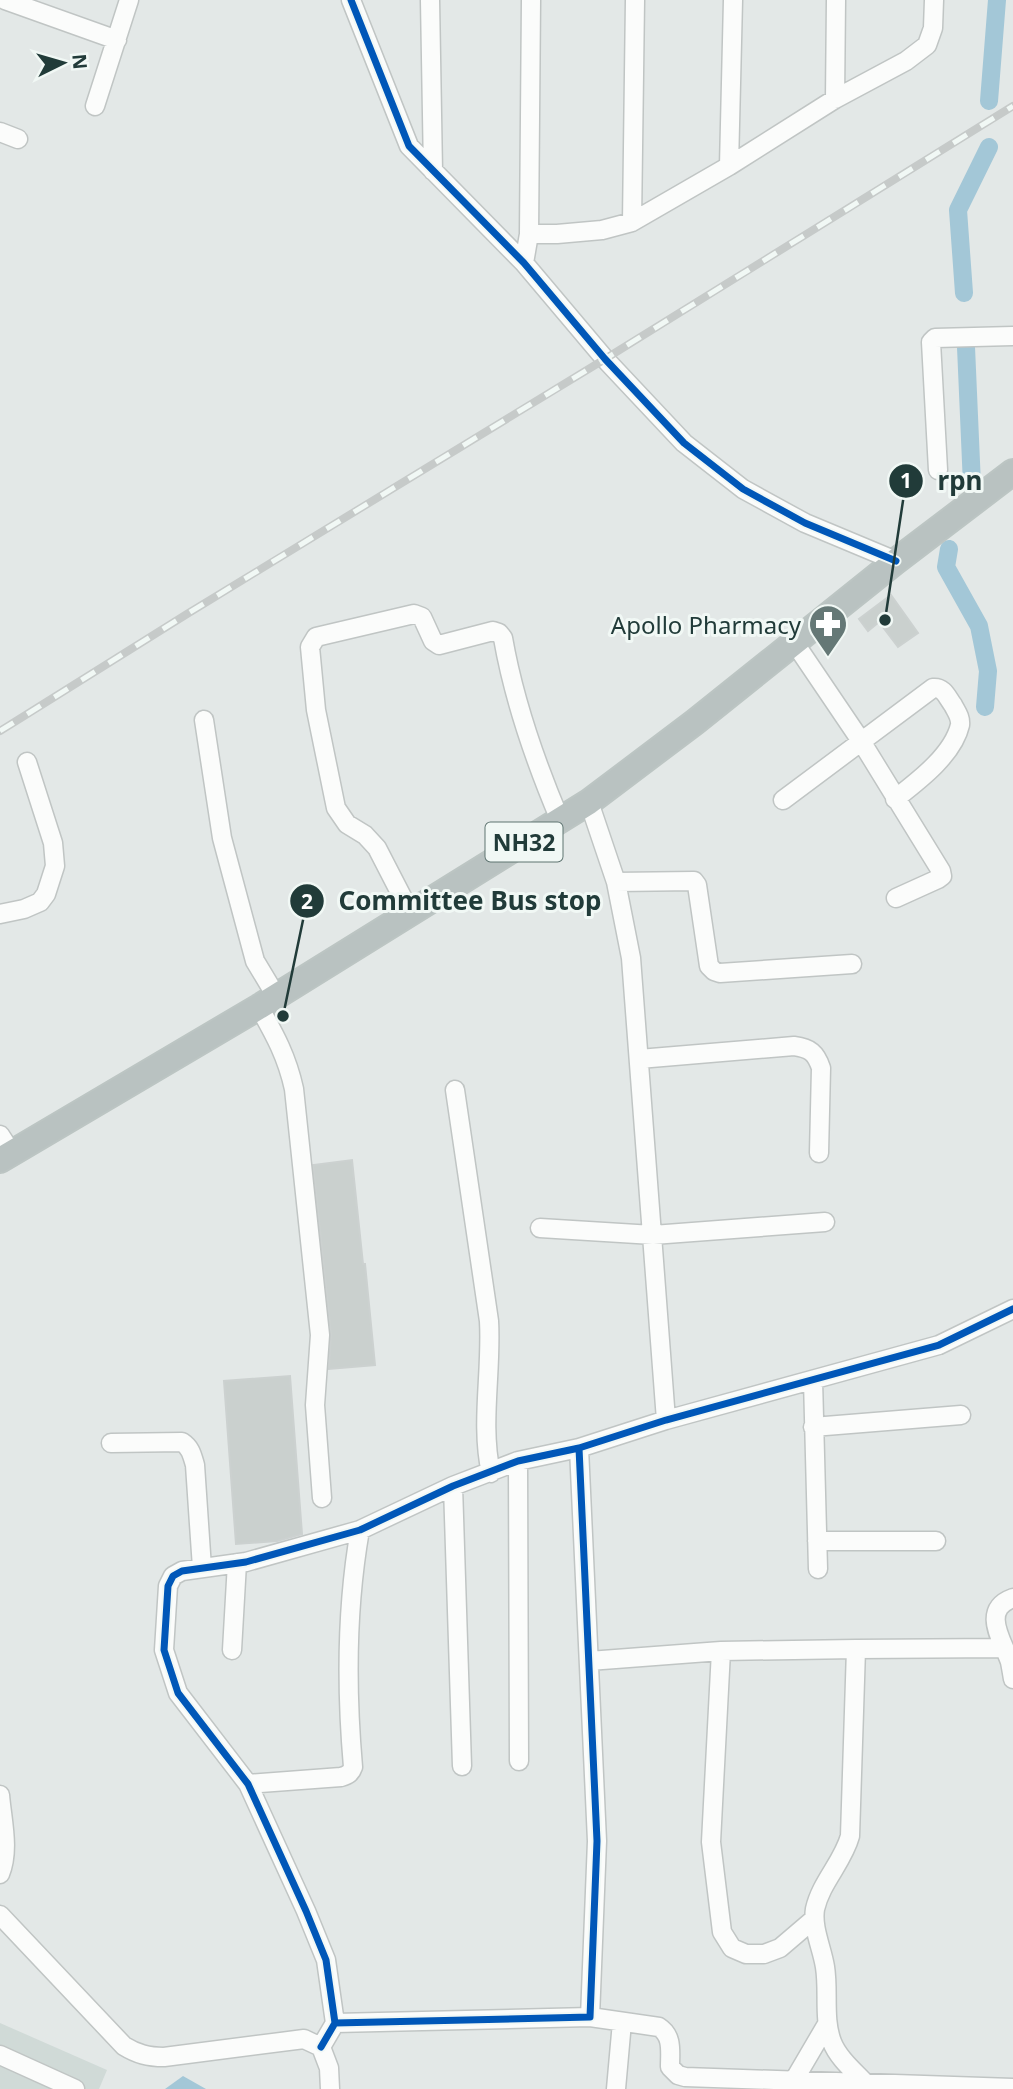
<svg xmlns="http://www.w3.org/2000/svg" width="1013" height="2089" font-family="'Noto Sans',sans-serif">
<rect width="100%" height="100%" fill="#e3e8e7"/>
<!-- built -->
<path fill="#d0dad7" d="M 0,2023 L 107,2070 L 99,2089 L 0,2089 Z"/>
<!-- water -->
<path fill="#a3c7d7" d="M 183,2076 L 206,2089 L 165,2089 Z"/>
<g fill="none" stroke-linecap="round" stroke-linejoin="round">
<!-- canal -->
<path stroke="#a3c7d7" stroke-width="18" d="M 989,101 L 997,0
M 964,293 L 958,210 L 989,147
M 966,347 L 972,485
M 949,549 L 946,567 L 979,626 L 988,671 L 985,707"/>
</g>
<!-- building -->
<path fill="#cad0ce" stroke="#ccd1d0" stroke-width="2" d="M 891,595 L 918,633 L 898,647 L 879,622 L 868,631 L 859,619 Z
M 352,1160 L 363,1264 L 365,1264 L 375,1365 L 329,1369 L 331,1334 L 313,1165 Z
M 290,1376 L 302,1534 L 277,1541 L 236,1544 L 224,1381 Z"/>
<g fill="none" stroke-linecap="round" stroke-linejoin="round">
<defs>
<path id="minor" d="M 5,0 L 117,40
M 351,0 L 409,146 L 524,263 L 605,359 L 684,443 L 743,489 L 805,523 L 896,561
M 430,0 L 433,171
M 835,99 L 836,0
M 95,106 L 129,0
M 0,132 L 18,139
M 729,166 L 733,0
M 632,222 L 635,0
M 529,234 L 557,234 L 602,230 L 632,222 L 729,166 L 835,99 L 906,61 L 927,45 L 933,28 L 934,0
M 524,263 L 529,234 L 531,0
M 938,470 L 931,342 L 935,338 L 1013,336
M 794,642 L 861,741 L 941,871 L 942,876 L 938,879 L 896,898
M 204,720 L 222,838 L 255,961 L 276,996
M 783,800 L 933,688 C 944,687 947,697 953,705 C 956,711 961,717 960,725 C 953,755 918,781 895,799
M 589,802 L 616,882 L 631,958 L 666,1420
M 616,882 L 694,881 L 697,885 L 709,966 L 714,971 L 720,973 L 852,964
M 0,914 L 24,909 L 40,902 L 46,894 L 55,866 L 53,843 L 27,762
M 411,914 L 377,848 L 365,835 L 347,824 L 336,808 L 316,710 L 310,647 L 316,637 L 414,614 L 422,617 L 433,641 L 439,645 L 493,631 L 499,633 L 503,638 C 514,701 535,761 560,820
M 259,1007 C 275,1035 287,1057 294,1089 L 320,1335 L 315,1405 L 322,1498
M 639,1059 L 794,1046 C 810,1048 816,1053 821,1068 L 819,1153
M 455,1090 L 489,1321 C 492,1371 480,1424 491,1473
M 0,1135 L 11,1152
M 540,1228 L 653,1235 L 825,1222
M 813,1380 L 818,1569
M 813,1427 L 961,1415
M 111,1443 L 182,1442 C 191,1448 192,1455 195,1465 L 202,1568
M 518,1461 L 519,1761
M 453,1486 L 462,1766
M 817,1541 L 936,1541
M 1013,1598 C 980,1610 1003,1641 1010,1662 C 1011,1667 1012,1673 1013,1679
M 856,1649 L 1004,1648
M 232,1650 L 237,1563
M 721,1651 L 711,1842 L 722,1932 L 732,1948 L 746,1954 L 764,1954 L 780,1948 L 814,1919
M 589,1661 L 721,1651 L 856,1649 L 850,1836 C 843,1862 821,1882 815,1909 C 812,1928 822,1948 825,1967 C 829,1992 823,2018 832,2042 C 838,2058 855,2072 866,2084
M 248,1784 L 341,1777 C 348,1775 351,1773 353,1767 C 346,1687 346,1609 360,1530
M 0,1795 C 2,1820 10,1850 0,1874
M 0,1915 L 124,2046 C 137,2054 148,2057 164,2057 L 304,2039 L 321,2047 L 329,2068 L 330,2089
M 590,2017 L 659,2027 C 673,2036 670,2051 670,2067 L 678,2075 L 685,2077 L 1013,2088
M 335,2023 L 326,1960 L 306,1911 L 248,1784 L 178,1693 L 164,1650 L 168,1586 L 173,1576 L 182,1571 L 246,1562 L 360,1530 L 453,1486 L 518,1461 L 579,1448 L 666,1420 L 939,1345 L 1013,1309
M 321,2047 L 335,2023 L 590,2017 L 597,1841 L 579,1448
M 0,2055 L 75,2089
M 793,2082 L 827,2024
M 616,2089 L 622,2022"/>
<path id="highway" d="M 0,1160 L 259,1007 L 589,802 L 695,722 L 896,561 L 1013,472"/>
</defs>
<!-- minor casing -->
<use href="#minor" stroke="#c0c5c4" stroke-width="21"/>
<!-- highway casing -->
<use href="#highway" stroke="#bcc5c3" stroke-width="28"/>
<!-- minor -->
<use href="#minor" stroke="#fbfcfb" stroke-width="18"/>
<!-- highway -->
<use href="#highway" stroke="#b9c2c1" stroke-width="24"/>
<defs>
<path id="rail" d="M 0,731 L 187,614 L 605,359 L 1013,106"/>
</defs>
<!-- rail casing -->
<use href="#rail" stroke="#c6cac9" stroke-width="8"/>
<!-- rail -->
<use href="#rail" stroke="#f1f8f5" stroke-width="5" stroke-dasharray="16" stroke-linecap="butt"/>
<defs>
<path id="cycleway" d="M 351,0 L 409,146 L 524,263 L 605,359 L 684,443 L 743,489 L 805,523 L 896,561
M 335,2023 L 326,1960 L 306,1911 L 248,1784 L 178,1693 L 164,1650 L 168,1586 L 173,1576 L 182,1571 L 246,1562 L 360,1530 L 453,1486 L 518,1461 L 579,1448 L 666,1420 L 939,1345 L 1013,1309
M 321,2047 L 335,2023 L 590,2017 L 597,1841 L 579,1448"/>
</defs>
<!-- cycleway casing -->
<use href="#cycleway" stroke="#f1f8f5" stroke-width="11"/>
<!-- cycleway -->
<use href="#cycleway" stroke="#0057b8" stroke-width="7"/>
</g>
<!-- icons -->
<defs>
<symbol id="pharmacy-pin" viewBox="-11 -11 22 30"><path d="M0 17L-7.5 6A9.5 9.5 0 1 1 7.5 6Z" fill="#657876" stroke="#f1f8f5"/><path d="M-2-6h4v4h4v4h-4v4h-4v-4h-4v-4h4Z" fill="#fff"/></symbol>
</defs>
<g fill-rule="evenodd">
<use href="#pharmacy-pin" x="806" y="602" width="44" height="60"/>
</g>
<g text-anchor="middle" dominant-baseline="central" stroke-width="6" stroke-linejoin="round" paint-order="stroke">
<!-- shield labels -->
<rect fill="#f1f8f5" stroke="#5f7471" stroke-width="2" x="485.5" y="822.5" width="77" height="39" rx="5"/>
<g font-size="23" font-weight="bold" fill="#213b39">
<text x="524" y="842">NH32</text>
</g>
<!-- poi labels -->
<g font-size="24" fill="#213b39" stroke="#f1f8f5" text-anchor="end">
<text x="801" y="624">Apollo Pharmacy</text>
</g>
</g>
<!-- callouts -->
<path fill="none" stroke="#213b39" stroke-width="2.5" d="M885 620L906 481M283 1016L307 901"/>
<g fill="#213b39" stroke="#f1f8f5" stroke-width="2.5">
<circle cx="885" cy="620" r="7"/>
<circle cx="283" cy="1016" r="7"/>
<circle cx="906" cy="481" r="18"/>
<circle cx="307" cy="901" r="18"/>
</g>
<g font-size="21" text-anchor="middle" font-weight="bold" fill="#fff">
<text x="906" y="488">1</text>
<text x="307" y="909">2</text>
</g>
<g font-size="26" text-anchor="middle" font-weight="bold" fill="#213b39" stroke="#f1f8f5" stroke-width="6" stroke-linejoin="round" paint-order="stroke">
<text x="960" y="490">rpn</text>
<text x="470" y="910">Committee Bus stop</text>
</g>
<!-- north arrow -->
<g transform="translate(63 63) rotate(85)" stroke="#f1f8f5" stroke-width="5" paint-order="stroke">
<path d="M0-5L12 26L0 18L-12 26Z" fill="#213b39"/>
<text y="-10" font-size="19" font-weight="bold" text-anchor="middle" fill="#213b39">N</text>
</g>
</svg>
